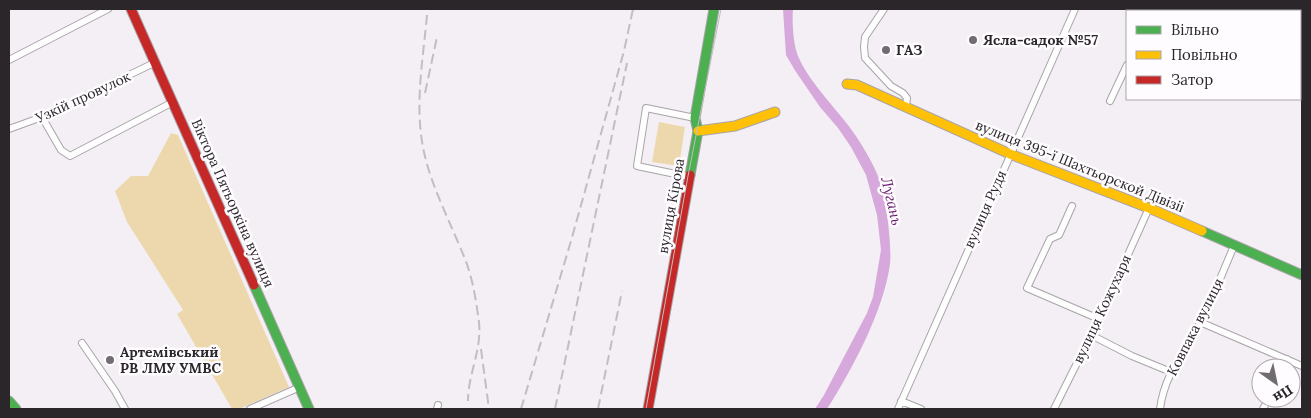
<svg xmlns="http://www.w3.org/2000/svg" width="1311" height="418" font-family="Lora,serif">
<rect width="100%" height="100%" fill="#f4eff4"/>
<!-- green -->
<path fill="#edd8ae" d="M 659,122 L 685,127 L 679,166 L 652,162 Z
M 171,133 L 178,135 L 289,387 L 239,409 L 232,409 L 177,314 L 183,310 L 127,222 L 115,191 L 131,176 L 148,176 Z"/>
<!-- water -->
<path fill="#d7a8db" d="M 783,9 L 793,9 C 792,21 793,38 796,50 C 803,75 832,104 848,125 C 860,141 873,162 880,181 C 886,200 892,244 890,264 C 884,310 852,370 827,409 L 815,409 L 824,395 L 867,313 L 873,297 L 881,250 L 877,215 L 866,175 L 851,147 L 838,128 L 820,107 L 796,72 L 786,55 Z"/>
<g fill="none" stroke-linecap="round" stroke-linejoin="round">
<defs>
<path id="street" d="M 884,9 L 865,37 L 864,47 L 865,58 L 891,86 L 903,93 L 907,98 L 906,107
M 1153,11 L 1154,9
M 9,60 L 108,9
M 1110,101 L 1127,65
M 42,117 L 61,150 L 70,156 L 173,102
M 9,129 L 42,117 L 156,62
M 690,177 L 637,166 L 646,108 L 695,118
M 1072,206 L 1059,235 L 1050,239 L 1027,288 L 1099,319
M 1200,322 L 1302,366
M 1091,335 L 1132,356 L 1171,372
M 82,343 L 115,391 L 125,409
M 1283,368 L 1287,359
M 901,401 L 921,409
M 250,409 L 300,387
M 437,409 L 438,405
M 898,409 L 1075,9
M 1054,409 L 1099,319 L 1149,208
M 1160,409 C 1164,376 1184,351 1200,323 C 1213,298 1223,271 1234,246
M 1263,409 L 1269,398"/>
<path id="fast" d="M 690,175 L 698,131 L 695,118 L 714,9
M 1202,231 L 1302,275
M 254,285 L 309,409
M 9,401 L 16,409"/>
<path id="slow" d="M 847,84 L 857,85 L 1010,154 L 1149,208 L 1202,231
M 698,131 L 735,126 L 775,112"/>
<path id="jam" d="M 131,9 L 254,285
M 648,409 L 690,175"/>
</defs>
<!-- street casing -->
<use href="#street" stroke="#a8a4a8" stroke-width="8"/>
<!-- fast casing -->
<use href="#fast" stroke="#a8a4a8" stroke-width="11"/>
<!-- slow casing -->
<use href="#slow" stroke="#a8a4a8" stroke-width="11"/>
<!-- jam casing -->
<use href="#jam" stroke="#a8a4a8" stroke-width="11"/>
<!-- street -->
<use href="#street" stroke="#fdfdfd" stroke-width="6"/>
<!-- fast -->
<use href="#fast" stroke="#4caf50" stroke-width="9"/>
<!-- slow -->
<use href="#slow" stroke="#ffc107" stroke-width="9"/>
<!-- jam -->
<use href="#jam" stroke="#c62828" stroke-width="9"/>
<!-- tram -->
<path stroke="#bfbfbf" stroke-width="1" d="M 646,409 L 688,176 L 721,9"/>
<!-- rail -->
<path stroke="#bfbfbf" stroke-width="2" stroke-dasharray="10 5" stroke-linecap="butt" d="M 427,15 C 423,60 414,107 424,152 C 431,186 452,226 465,259 C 473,279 476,301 479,322 C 482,350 468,374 468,401
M 425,93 L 437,37
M 481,349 L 489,409
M 521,409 L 571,241 L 624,51 L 633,9
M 555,409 L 627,63
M 598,409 L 622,291"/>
</g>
<!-- markers -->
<g fill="#716c71" stroke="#fefcfe" stroke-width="2">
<circle cx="973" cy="40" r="5"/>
<circle cx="886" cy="50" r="5"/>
<circle cx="110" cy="360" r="5"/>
</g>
<g text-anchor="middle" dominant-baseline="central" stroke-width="5" stroke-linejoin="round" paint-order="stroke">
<!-- poi labels -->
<g font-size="14" font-weight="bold" fill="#2a262a" stroke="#fefcfe" text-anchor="start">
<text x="983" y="40">Ясла-садок №57</text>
<text x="896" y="50">ГАЗ</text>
<text x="120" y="352">Артемівський<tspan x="120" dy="16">РВ ЛМУ УМВС</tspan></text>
</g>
<!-- street labels -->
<g font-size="14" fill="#2a262a" stroke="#fefcfe">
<text transform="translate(83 97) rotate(-25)">Узкій провулок</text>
<text transform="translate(1080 166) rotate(22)">вулиця 395-ї Шахтьорской Дівізіі</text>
<text transform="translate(233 203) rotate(66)">Віктора Пятьоркіна вулиця</text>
<text transform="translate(671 206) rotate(-80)">вулиця Кірова</text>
<text transform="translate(985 209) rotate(-66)">вулиця Рудя</text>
<text transform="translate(1102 309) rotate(-65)">вулиця Кожухаря</text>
<text transform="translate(1195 327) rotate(-63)">Ковпака вулиця</text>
</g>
<!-- water labels -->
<g font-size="15" font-style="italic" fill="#6a1c71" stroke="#fefcfe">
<text transform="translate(892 201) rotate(77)">Лугань</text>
</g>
</g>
<!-- border -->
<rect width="1311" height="418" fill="none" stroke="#2a262a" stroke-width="20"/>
<!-- legend -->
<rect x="1126" y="10" width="175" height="90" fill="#fefcfe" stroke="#a9a6a9"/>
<rect x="1136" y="26" width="25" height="8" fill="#4caf50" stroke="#a9a6a9"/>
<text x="1171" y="35" font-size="15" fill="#2a262a">Вільно</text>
<rect x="1136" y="51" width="25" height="8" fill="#ffc107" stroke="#a9a6a9"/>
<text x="1171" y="60" font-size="15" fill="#2a262a">Повільно</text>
<rect x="1136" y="76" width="25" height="8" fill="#c62828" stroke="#a9a6a9"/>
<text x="1171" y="85" font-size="15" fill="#2a262a">Затор</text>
<!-- north arrow -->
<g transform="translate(1276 383) rotate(147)"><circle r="24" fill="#fefcfe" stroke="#a9a6a9"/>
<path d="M0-4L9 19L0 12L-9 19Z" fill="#716c71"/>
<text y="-8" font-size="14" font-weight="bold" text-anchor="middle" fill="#2a262a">Пн</text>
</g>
</svg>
